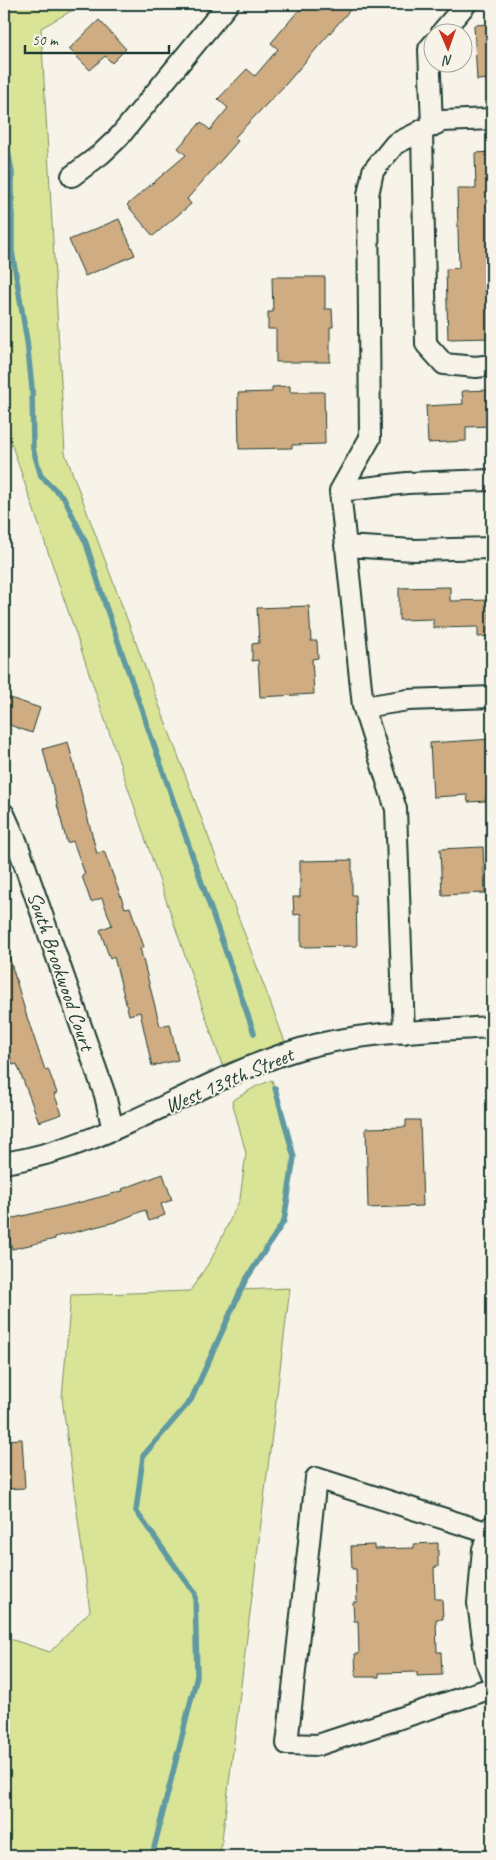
<svg xmlns="http://www.w3.org/2000/svg" width="496" height="1860" font-family="Caveat,sans-serif">
<rect width="100%" height="100%" fill="#f7f3e8"/>
<filter id="ink" filterUnits="userSpaceOnUse"><feTurbulence type="fractalNoise" baseFrequency=".02" numOctaves="2"/><feDisplacementMap in="SourceGraphic" scale="10" xChannelSelector="R" yChannelSelector="G"/><feConvolveMatrix kernelMatrix="1 2 1 2 8 2 1 2 1" color-interpolation-filters="sRGB"/></filter>
<g filter="url(#ink)">
<!-- green -->
<path fill="#d9e497" stroke="#7c9066" d="M 4,4 L 71,4 L 73,10 L 41,28 L 65,453 L 285,1042 L 222,1065 L 4,422 Z
M 272,1080 L 294,1157 L 284,1221 L 245,1281 L 241,1290 L 290,1288 L 220,1856 L 4,1856 L 4,1637 L 50,1652 L 90,1611 L 62,1398 L 71,1295 L 190,1291 L 212,1258 L 240,1199 L 246,1153 L 232,1101 L 255,1087 Z"/>
<g fill="none" stroke-linecap="round" stroke-linejoin="round">
<!-- stream -->
<path stroke="#5f99a1" stroke-width="5.5" d="M 4,127 L 12,173 L 12,251 L 27,341 L 32,388 L 33,449 L 41,476 L 64,498 L 86,543 L 106,607 L 254,1033
M 152,1856 L 197,1676 L 195,1594 L 136,1511 L 143,1456 L 191,1400 L 245,1281 L 284,1221 L 294,1157 L 275,1088"/>
</g>
<!-- building -->
<path fill="#d0ac82" stroke="#1f3d34" d="M 304,4 L 355,4 L 286,84 L 234,138 L 238,141 L 187,199 L 191,204 L 153,236 L 127,205 L 186,155 L 178,148 L 201,122 L 210,130 L 228,108 L 218,99 L 247,69 L 255,76 L 278,49 L 271,43 Z
M 99,20 L 126,49 L 112,63 L 105,56 L 90,70 L 69,49 Z
M 492,24 L 492,79 L 477,80 L 474,25 Z
M 492,152 L 492,338 L 448,339 L 446,269 L 459,268 L 457,189 L 476,189 L 475,153 Z
M 119,219 L 135,255 L 85,276 L 69,240 Z
M 272,277 L 325,277 L 325,309 L 332,309 L 333,327 L 330,327 L 330,362 L 276,362 L 276,329 L 268,329 L 268,312 L 273,312 Z
M 290,386 L 290,392 L 324,392 L 325,444 L 292,445 L 292,448 L 239,449 L 238,393 L 272,392 L 272,387 Z
M 492,390 L 492,426 L 466,427 L 466,441 L 428,443 L 426,406 L 463,404 L 462,391 Z
M 450,587 L 450,601 L 492,600 L 492,636 L 478,637 L 478,627 L 433,628 L 433,619 L 399,620 L 399,588 Z
M 309,606 L 311,641 L 317,641 L 318,658 L 312,659 L 314,694 L 260,697 L 258,660 L 252,661 L 252,644 L 259,643 L 257,608 Z
M 4,696 L 40,708 L 32,733 L 4,723 Z
M 492,739 L 492,796 L 486,796 L 486,801 L 468,802 L 467,795 L 433,797 L 430,743 Z
M 68,742 L 97,854 L 104,851 L 125,908 L 130,907 L 144,947 L 140,948 L 160,1026 L 170,1024 L 178,1060 L 152,1066 L 140,1012 L 129,1015 L 114,957 L 110,959 L 100,930 L 112,925 L 102,898 L 91,902 L 82,876 L 85,874 L 73,841 L 67,843 L 43,749 Z
M 483,847 L 485,893 L 442,895 L 440,849 Z
M 352,860 L 352,895 L 356,895 L 357,946 L 301,947 L 301,914 L 294,915 L 293,897 L 300,897 L 300,861 Z
M 8,953 L 26,1014 L 45,1070 L 48,1069 L 57,1093 L 54,1094 L 62,1114 L 39,1122 L 17,1064 L 13,1065 L 4,1039 L 4,954 Z
M 406,1120 L 420,1120 L 423,1206 L 368,1208 L 366,1128 L 406,1127 Z
M 163,1174 L 172,1200 L 161,1204 L 165,1215 L 149,1221 L 145,1210 L 115,1222 L 55,1237 L 55,1239 L 12,1249 L 5,1220 L 66,1206 L 123,1191 L 122,1189 Z
M 22,1439 L 25,1488 L 4,1489 L 4,1440 Z
M 438,1543 L 438,1567 L 434,1567 L 435,1599 L 442,1599 L 443,1619 L 436,1619 L 437,1652 L 441,1652 L 442,1675 L 417,1676 L 417,1672 L 379,1673 L 379,1677 L 356,1677 L 355,1654 L 359,1654 L 358,1621 L 354,1621 L 353,1602 L 357,1602 L 356,1569 L 352,1569 L 351,1546 L 374,1545 L 374,1549 L 414,1548 L 414,1544 Z"/>
<g fill="none" stroke-linecap="round" stroke-linejoin="round">
<defs>
<path id="minor" d="M 442,32 L 466,4
M 432,126 L 429,49 L 434,43
M 422,130 L 426,344 L 444,364 L 476,367 L 492,365
M 72,176 L 101,154 L 119,137 L 228,4
M 340,491 L 407,483 L 492,480
M 345,546 L 414,550 L 492,548
M 364,707 L 408,700 L 492,697
M 4,814 L 17,843 L 105,1095 L 113,1130
M 404,1033 L 396,809 L 363,706 L 340,491 L 370,438 L 368,195 L 373,171 L 395,144 L 442,121 L 492,119
M 4,1163 C 110,1147 198,1079 300,1049 C 362,1031 429,1031 492,1027
M 492,1526 L 483,1549 L 478,1603 L 486,1661 L 492,1677
M 489,1533 L 316,1478 L 287,1744 L 318,1745 L 492,1688"/>
</defs>
<!-- minor casing -->
<use href="#minor" stroke="#1f3d34" stroke-width="24"/>
<!-- minor -->
<use href="#minor" stroke="#f7f3e8" stroke-width="20"/>
</g>
</g>
<g text-anchor="middle" dominant-baseline="central" stroke-width="4" stroke-linejoin="round" paint-order="stroke">
<!-- street labels -->
<g font-size="21" fill="#1f3d34" stroke="#f7f3e8">
<text transform="translate(61 971) rotate(71)">South Brookwood Court</text>
<text transform="translate(229 1080) rotate(-23)">West 139th Street</text>
</g>
</g>
<!-- margin -->
<rect width="496" height="1860" fill="none" stroke="#f7f3e8" stroke-width="20"/>
<rect x="10" y="10" width="476" height="1840" fill="none" stroke="#1f3d34" stroke-width="2" filter="url(#ink)"/>
<!-- north arrow -->
<g transform="translate(448 48) rotate(178)"><circle r="24" fill="#f7f3e8" stroke="#a1aaa0"/>
<path d="M0-4L9 19L0 12L-9 19Z" fill="#c8321e"/>
<text y="-8" font-size="14" font-weight="bold" text-anchor="middle" fill="#1f3d34">N</text>
</g>
<!-- scale -->
<path d="M25 45v8h144v-8" fill="none" stroke="#1f3d34" stroke-width="2.5"/>
<text x="32" y="45" font-size="15" fill="#1f3d34" stroke="#f7f3e8" stroke-width="4" paint-order="stroke">50 m</text>
</svg>
